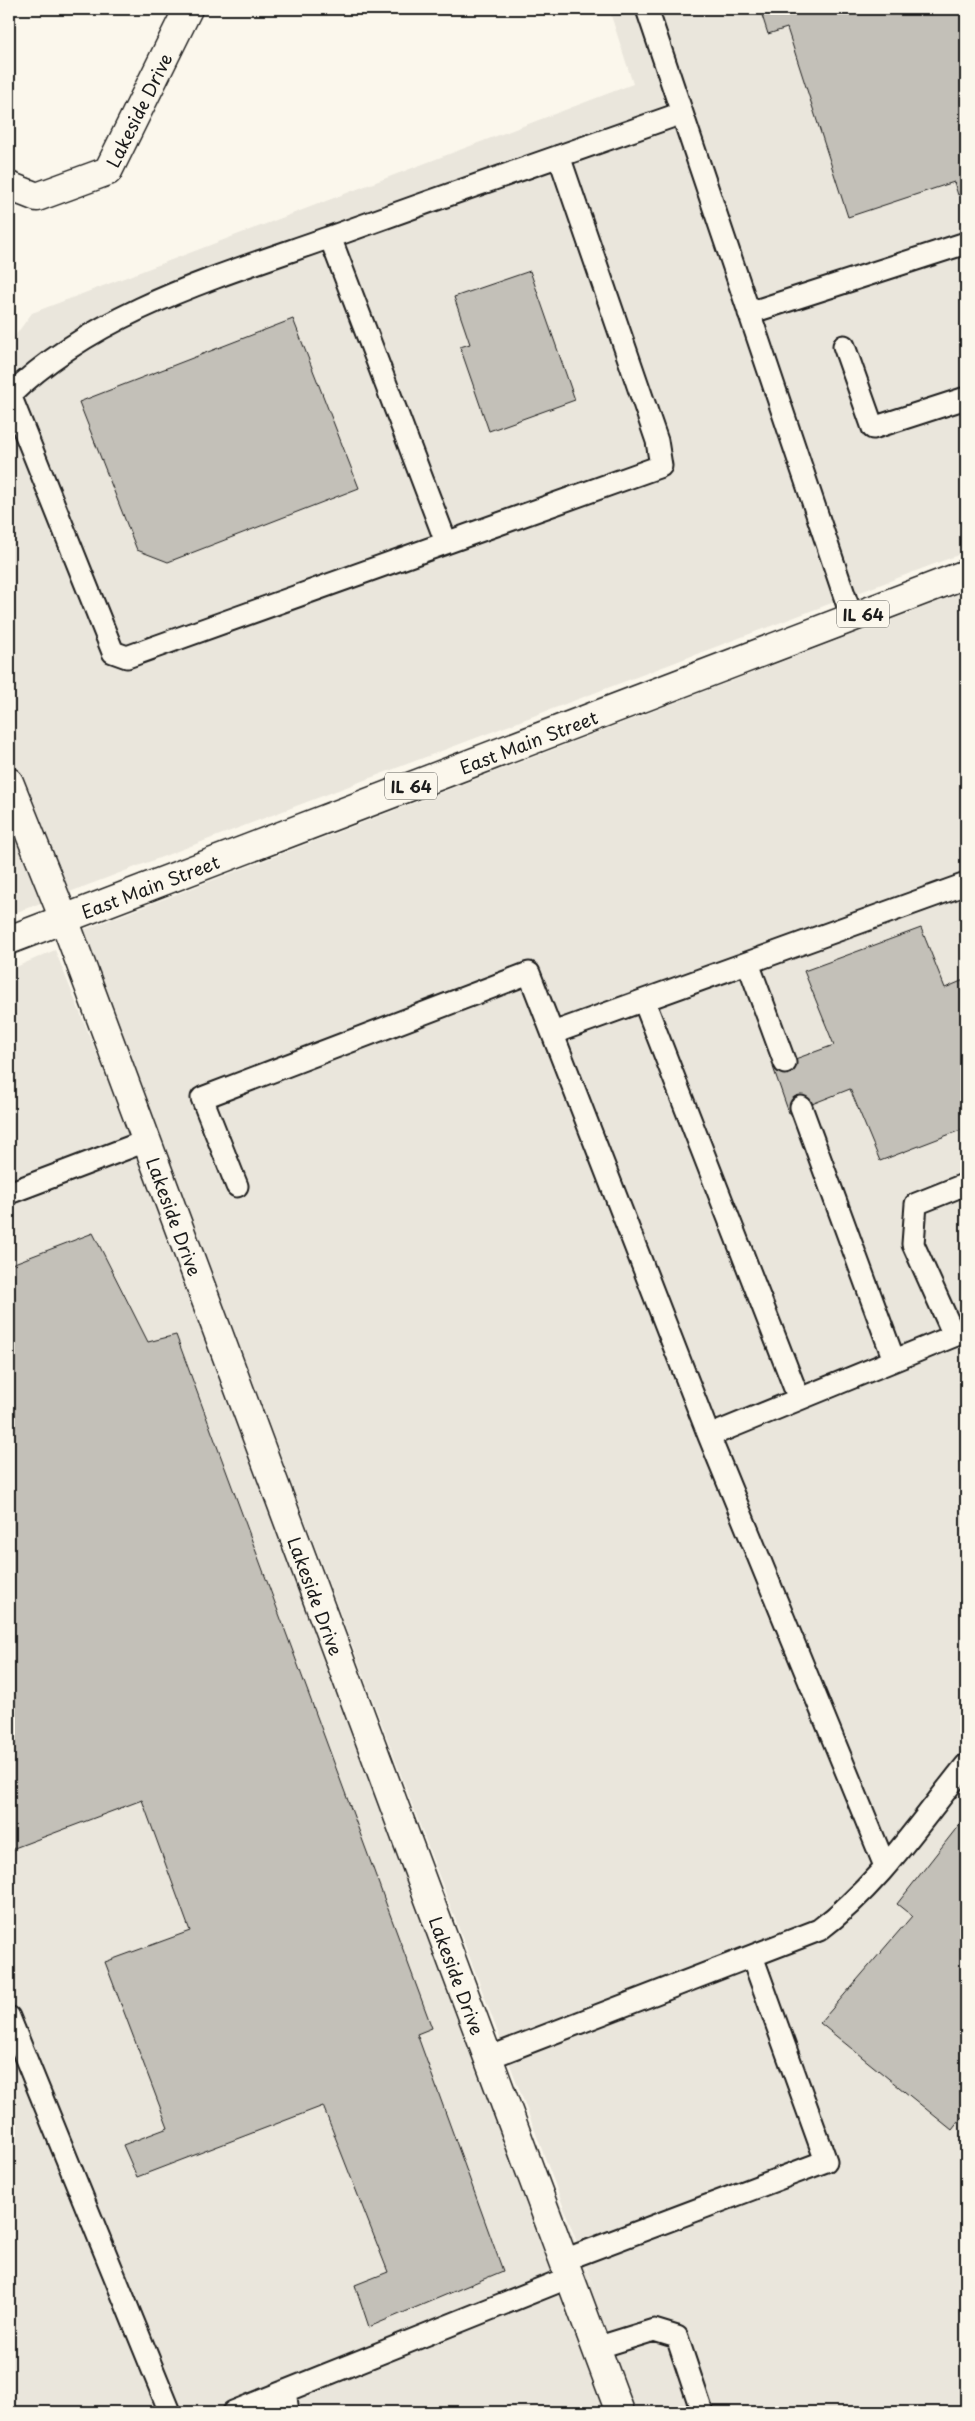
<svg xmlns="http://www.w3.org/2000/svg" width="975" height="2421" font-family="'Playpen Sans',sans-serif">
<rect width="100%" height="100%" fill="#fbf7ec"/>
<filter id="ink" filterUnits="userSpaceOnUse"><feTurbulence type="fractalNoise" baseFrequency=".02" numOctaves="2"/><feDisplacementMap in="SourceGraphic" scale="10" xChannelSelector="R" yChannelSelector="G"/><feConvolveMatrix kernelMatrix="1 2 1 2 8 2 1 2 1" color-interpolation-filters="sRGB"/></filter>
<g filter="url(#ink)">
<!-- built -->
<path fill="#eae6dc" d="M 609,9 L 966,9 L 966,552 L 9,915 L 9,344 L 32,313 L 633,84 Z
M 966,591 L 966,2412 L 9,2412 L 9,970 L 55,950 L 597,2296 L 83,930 Z"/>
<!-- building -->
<path fill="#c3c0b8" stroke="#1c1c1c" d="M 760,9 L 966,9 L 966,192 L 958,195 L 954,182 L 848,217 L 787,28 L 768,34 Z
M 530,271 L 575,400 L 489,431 L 460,347 L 470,344 L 454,297 Z
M 293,319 L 359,488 L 168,562 L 137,550 L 79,402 Z
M 921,928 L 945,988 L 966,979 L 966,1128 L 880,1161 L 850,1089 L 789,1113 L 773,1067 L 834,1045 L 804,971 Z
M 93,1233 L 148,1342 L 176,1335 L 432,2028 L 417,2034 L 503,2271 L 369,2327 L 355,2285 L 388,2272 L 323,2106 L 137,2177 L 123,2145 L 168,2128 L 105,1962 L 190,1931 L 142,1800 L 9,1850 L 9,1265 Z
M 966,1816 L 966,2112 L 952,2130 L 820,2023 L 912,1916 L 897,1904 Z"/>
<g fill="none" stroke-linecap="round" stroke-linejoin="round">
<defs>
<path id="service" d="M 647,9 L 852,618
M 330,237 L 446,542
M 749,313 L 966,243
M 844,346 L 873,428 L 966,398
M 10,395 L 113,652 L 127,657 L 661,466 L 657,441 L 559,156
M 9,396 C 98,309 224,275 339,234 C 453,193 567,153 682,113
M 748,963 L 785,1063
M 644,1001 L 799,1399
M 553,1033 L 966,884
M 801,1107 L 894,1360
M 237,1186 L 202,1098 L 529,973 L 709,1436 L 885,1866
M 9,1193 L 146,1141
M 954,1335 L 913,1244 L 916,1204 L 966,1184
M 709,1436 L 966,1331
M 9,2017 L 170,2412
M 488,2058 L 819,1930 C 878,1886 920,1822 966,1765
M 564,2260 L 826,2161 L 752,1956
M 596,2348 L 654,2330 L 677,2337 L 702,2412
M 285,2391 L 288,2412
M 233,2412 L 570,2277"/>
<g id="minor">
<path id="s1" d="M 9,186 L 37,197 L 108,171 L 188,9"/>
<path id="s2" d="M 9,782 L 64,919 L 620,2412"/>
</g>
<g id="primary">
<path id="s3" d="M 9,940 L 966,574"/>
</g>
</defs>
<!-- service casing -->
<use href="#service" stroke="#1c1c1c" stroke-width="25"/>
<!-- minor casing -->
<use href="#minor" stroke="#1c1c1c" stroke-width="31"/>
<!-- primary casing -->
<use href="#primary" stroke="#1c1c1c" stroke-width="31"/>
<!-- service -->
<use href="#service" stroke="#fbf7ec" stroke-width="21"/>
<!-- minor -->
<use href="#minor" stroke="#fbf7ec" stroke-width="28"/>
<!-- primary -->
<use href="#primary" stroke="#fbf7ec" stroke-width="28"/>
</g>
</g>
<g text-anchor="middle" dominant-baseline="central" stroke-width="4" stroke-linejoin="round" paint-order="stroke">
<!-- shield labels -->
<g fill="#fbf7ec" stroke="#5f5e5a" stroke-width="1">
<rect x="837" y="600.5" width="52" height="27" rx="4"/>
<rect x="385" y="772.5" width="52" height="27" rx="4"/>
</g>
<g font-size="16" font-weight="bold" fill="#1c1c1c">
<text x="863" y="614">IL 64</text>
<text x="411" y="786">IL 64</text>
</g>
<!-- street labels -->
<g font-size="18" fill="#1c1c1c" stroke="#fbf7ec">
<text stroke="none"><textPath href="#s1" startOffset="174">Lakeside Drive</textPath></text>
<text stroke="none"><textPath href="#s3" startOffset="556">East Main Street</textPath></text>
<text stroke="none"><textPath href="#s3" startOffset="151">East Main Street</textPath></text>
<text stroke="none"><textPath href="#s2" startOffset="465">Lakeside Drive</textPath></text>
<text stroke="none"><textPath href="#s2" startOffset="870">Lakeside Drive</textPath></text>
<text stroke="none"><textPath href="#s2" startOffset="1275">Lakeside Drive</textPath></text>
</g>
</g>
<!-- margin -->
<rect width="975" height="2421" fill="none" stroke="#fbf7ec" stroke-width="30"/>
<rect x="15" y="15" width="945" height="2391" fill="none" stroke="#1c1c1c" stroke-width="2" filter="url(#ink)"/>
</svg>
